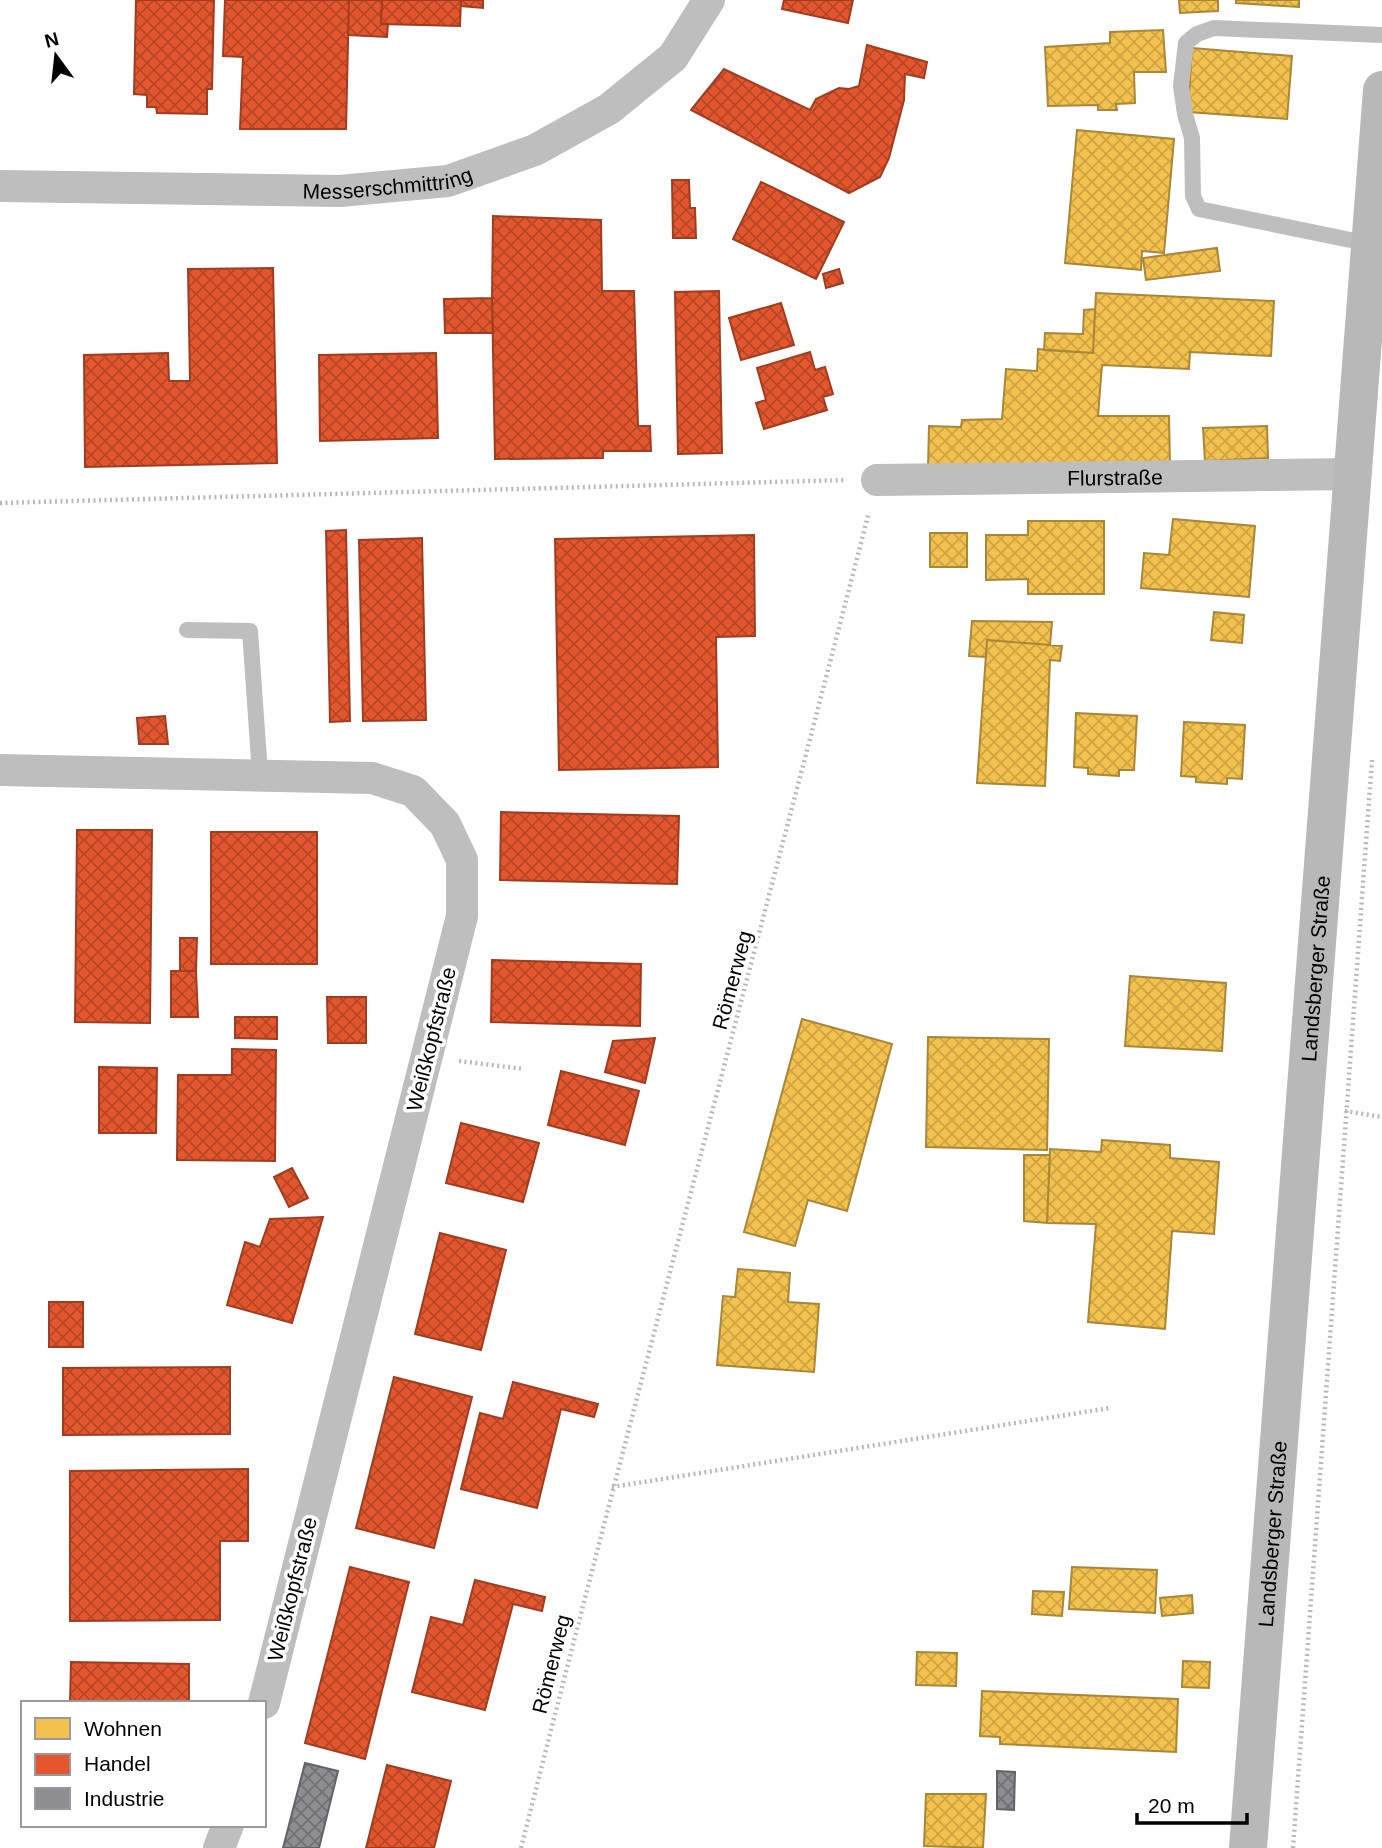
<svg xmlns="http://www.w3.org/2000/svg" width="1382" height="1848" font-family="Arial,sans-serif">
<defs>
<pattern id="homes-cross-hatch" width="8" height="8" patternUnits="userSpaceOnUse" patternTransform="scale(1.75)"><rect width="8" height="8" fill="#f2c14e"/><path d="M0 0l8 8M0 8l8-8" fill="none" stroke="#cea442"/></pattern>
<pattern id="shops-cross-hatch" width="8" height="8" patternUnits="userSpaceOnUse" patternTransform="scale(1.75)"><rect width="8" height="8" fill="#e4572e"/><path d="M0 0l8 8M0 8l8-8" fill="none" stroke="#b64625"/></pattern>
<pattern id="industry-cross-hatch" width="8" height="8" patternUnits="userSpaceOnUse" patternTransform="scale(1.75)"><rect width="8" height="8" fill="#8d8d92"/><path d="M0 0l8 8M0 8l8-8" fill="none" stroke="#717175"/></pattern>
</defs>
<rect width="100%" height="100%" fill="#fff"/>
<!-- homes -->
<path fill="url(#homes-cross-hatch)" stroke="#a98737" stroke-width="2" d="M 1179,0 L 1218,0 L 1218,11 L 1180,13 Z
M 1236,0 L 1299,0 L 1299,7 L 1236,3 Z
M 1163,30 L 1166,72 L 1134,72 L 1135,103 L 1116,104 L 1117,110 L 1098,110 L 1098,105 L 1048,106 L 1045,47 L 1110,43 L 1110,32 Z
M 1192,48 L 1292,56 L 1287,119 L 1188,112 Z
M 1077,130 L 1174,139 L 1164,253 L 1142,251 L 1141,270 L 1065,263 Z
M 1217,248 L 1220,271 L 1146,280 L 1143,258 Z
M 1096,293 L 1274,301 L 1271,356 L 1190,352 L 1189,369 L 1102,365 L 1098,416 L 1169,416 L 1170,465 L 928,468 L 929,426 L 961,427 L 962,420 L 1002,419 L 1006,369 L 1037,371 L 1038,349 L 1093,353 Z
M 1095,309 L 1093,353 L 1044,350 L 1045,333 L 1083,334 L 1084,310 Z
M 1267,426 L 1268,458 L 1205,461 L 1203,428 Z
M 1173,519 L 1255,526 L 1249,597 L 1141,588 L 1144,553 L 1169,555 Z
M 1028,521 L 1104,521 L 1104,594 L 1028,594 L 1028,579 L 986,580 L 986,535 L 1028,535 Z
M 930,533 L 967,533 L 967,567 L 930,567 Z
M 1214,612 L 1244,615 L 1242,643 L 1211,640 Z
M 972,621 L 1052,622 L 1050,645 L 987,640 L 986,657 L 969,656 Z
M 987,640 L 1062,646 L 1060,661 L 1050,660 L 1045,786 L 977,783 Z
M 1076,713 L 1137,716 L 1134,770 L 1119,770 L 1119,776 L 1088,774 L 1088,768 L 1074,767 Z
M 1184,722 L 1245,725 L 1242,779 L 1227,778 L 1227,784 L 1196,782 L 1196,777 L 1181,776 Z
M 1130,976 L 1226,983 L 1222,1051 L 1125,1046 Z
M 802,1019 L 892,1044 L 847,1211 L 808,1200 L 795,1246 L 744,1232 Z
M 928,1037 L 1049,1039 L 1047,1150 L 926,1147 Z
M 1102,1140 L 1170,1145 L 1170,1158 L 1219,1162 L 1214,1234 L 1172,1231 L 1165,1329 L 1088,1322 L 1096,1224 L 1047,1223 L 1050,1149 L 1101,1152 Z
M 1024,1155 L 1050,1155 L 1047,1223 L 1024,1221 Z
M 738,1269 L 790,1273 L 788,1302 L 819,1304 L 814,1372 L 717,1365 L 723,1296 L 735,1297 Z
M 1072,1567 L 1157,1570 L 1155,1613 L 1069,1609 Z
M 1033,1591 L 1064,1592 L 1062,1616 L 1032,1614 Z
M 1192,1595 L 1193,1613 L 1162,1616 L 1160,1598 Z
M 917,1652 L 957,1653 L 956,1686 L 916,1685 Z
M 1183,1661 L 1210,1662 L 1209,1688 L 1182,1687 Z
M 982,1691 L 1178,1699 L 1176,1752 L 1000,1744 L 1000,1737 L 980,1736 Z
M 926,1794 L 986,1794 L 983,1848 L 924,1846 Z"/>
<!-- shops -->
<path fill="url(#shops-cross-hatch)" stroke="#a03d20" stroke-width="2" d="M 136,0 L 214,0 L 212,89 L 207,89 L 207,114 L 157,113 L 156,107 L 147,107 L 147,95 L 134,94 Z
M 225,0 L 349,0 L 346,129 L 240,129 L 243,57 L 223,56 Z
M 349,0 L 382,0 L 381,24 L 388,24 L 387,37 L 348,35 Z
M 382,0 L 461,0 L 460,26 L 381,24 Z
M 461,0 L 483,0 L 483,8 L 461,6 Z
M 784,0 L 853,0 L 848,23 L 782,9 Z
M 867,45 L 927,62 L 924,78 L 905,74 L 904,100 L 889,158 L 880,177 L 849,193 L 691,110 L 724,69 L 810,110 L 816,99 L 839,88 L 849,89 L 859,86 Z
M 672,180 L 689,180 L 690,208 L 695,208 L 696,238 L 673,238 Z
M 761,182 L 844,222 L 816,279 L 733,239 Z
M 493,216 L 601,220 L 602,291 L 634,291 L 638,426 L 650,426 L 651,451 L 603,451 L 603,458 L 495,459 L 492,298 Z
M 273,268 L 277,463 L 85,467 L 84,355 L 168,353 L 169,381 L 190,381 L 188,269 Z
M 839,269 L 843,283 L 826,288 L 823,274 Z
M 719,291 L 722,453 L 678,454 L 675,292 Z
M 492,298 L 493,333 L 445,333 L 444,299 Z
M 781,303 L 794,345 L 741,360 L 729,318 Z
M 810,352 L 815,370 L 825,367 L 833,394 L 823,397 L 827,410 L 764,429 L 756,403 L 766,400 L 757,368 Z
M 436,353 L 438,438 L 320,441 L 319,355 Z
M 346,530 L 350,721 L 330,722 L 326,531 Z
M 754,535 L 755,636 L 716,637 L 718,767 L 559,770 L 555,539 Z
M 422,538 L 426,720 L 363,721 L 359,540 Z
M 165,716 L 168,744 L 139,744 L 137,718 Z
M 501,812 L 679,816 L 677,884 L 500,880 Z
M 77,830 L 152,830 L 150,1023 L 75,1022 Z
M 211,832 L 317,832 L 317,964 L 211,964 Z
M 180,938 L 197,938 L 196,971 L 180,971 Z
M 492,960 L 641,964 L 640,1026 L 491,1022 Z
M 171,971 L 196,971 L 198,1017 L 171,1017 Z
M 327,997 L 366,997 L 366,1043 L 328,1043 Z
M 235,1017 L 277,1017 L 277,1039 L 235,1038 Z
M 655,1038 L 645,1083 L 605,1072 L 613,1041 Z
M 232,1049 L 276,1050 L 275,1161 L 177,1160 L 178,1075 L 232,1075 Z
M 99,1067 L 157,1068 L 156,1133 L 99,1133 Z
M 561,1071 L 639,1091 L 625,1145 L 548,1125 Z
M 461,1123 L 539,1143 L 523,1202 L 446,1183 Z
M 292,1168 L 308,1198 L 289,1207 L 274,1177 Z
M 323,1217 L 292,1323 L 227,1305 L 245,1242 L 260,1247 L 270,1219 Z
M 440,1233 L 506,1250 L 481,1350 L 415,1334 Z
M 49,1302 L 83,1302 L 83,1347 L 49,1347 Z
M 230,1367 L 230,1434 L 63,1435 L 63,1368 Z
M 394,1377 L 472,1397 L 434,1548 L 356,1528 Z
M 513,1382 L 598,1404 L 594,1417 L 561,1409 L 537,1508 L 461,1489 L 480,1413 L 503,1419 Z
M 248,1469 L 248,1541 L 220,1541 L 220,1620 L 70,1621 L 70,1471 Z
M 350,1567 L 409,1582 L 365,1759 L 305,1743 Z
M 475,1580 L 545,1597 L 542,1611 L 513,1604 L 485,1710 L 412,1692 L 431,1617 L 463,1625 Z
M 71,1662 L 189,1664 L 189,1703 L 70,1703 Z
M 387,1765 L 451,1781 L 434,1848 L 366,1848 Z"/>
<!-- industry -->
<path fill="url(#industry-cross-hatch)" stroke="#636366" stroke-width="2" d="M 305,1763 L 338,1771 L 319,1848 L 283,1848 Z
M 997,1771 L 1015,1772 L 1014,1810 L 997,1809 Z"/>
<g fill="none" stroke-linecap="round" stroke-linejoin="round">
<!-- path -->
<path stroke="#b9b9b9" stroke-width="4.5" stroke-dasharray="2 3.5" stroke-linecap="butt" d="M 0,503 L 846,480
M 459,1061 L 524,1069
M 1345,1111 L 1382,1117
M 612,1487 L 1110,1408
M 521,1848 C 634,1402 754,957 869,512
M 1293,1848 L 1372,760"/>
<!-- lane -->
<path stroke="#bebebe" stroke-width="16" d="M 1370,244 L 1199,209 L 1193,196 L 1192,138 L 1185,114 L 1181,86 L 1186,43 L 1197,34 L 1214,28 L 1382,35
M 187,630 L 250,631 L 260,774"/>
<!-- street -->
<g stroke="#bebebe" stroke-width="32">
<path id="s1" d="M 0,186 L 340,191 L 448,181 L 535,150 L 609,109 L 673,57 L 709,0"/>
<path id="s2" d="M 877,480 L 1354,474"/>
<path d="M 0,770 L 372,778 L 413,791 L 445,824 L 462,860 L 462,916 L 264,1703"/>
<path d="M 219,1848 L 228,1825"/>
</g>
<!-- secondary -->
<path stroke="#b8b8b8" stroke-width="38" id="s3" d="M 1248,1848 L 1382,90"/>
</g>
<g text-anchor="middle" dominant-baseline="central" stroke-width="7" stroke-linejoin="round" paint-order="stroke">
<!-- street labels -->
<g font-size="21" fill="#000" stroke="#fff">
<text stroke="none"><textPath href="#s1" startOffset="388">Messerschmittring</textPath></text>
<text stroke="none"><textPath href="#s2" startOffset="238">Flurstraße</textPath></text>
<text stroke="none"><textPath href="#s3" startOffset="882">Landsberger Straße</textPath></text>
<text transform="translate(732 980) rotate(-75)">Römerweg</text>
<text transform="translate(431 1039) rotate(-76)">Weißkopfstraße</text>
<text stroke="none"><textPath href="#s3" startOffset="315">Landsberger Straße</textPath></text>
<text transform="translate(292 1589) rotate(-76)">Weißkopfstraße</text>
<text transform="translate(551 1664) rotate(-76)">Römerweg</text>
</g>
</g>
<!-- legend -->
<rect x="21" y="1701" width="245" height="126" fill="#ffffff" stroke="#999999" stroke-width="2"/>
<rect x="35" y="1718" width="35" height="21" fill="#f2c14e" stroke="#999999" stroke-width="2"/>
<text x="84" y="1736" font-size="21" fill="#000000">Wohnen</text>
<rect x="35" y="1754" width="35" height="21" fill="#e4572e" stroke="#999999" stroke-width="2"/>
<text x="84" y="1771" font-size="21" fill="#000000">Handel</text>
<rect x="35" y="1788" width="35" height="21" fill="#8d8d92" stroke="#999999" stroke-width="2"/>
<text x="84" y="1806" font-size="21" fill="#000000">Industrie</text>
<!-- north arrow -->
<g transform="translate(56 56) rotate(345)" stroke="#ffffff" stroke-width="5" paint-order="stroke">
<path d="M0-5L12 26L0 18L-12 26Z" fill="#000000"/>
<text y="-10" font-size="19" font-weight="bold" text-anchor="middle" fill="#000000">N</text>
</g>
<!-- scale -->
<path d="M1137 1813v10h110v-10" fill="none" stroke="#000000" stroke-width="3.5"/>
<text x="1148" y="1813" font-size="21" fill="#000000" stroke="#ffffff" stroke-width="5" paint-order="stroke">20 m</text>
</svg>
